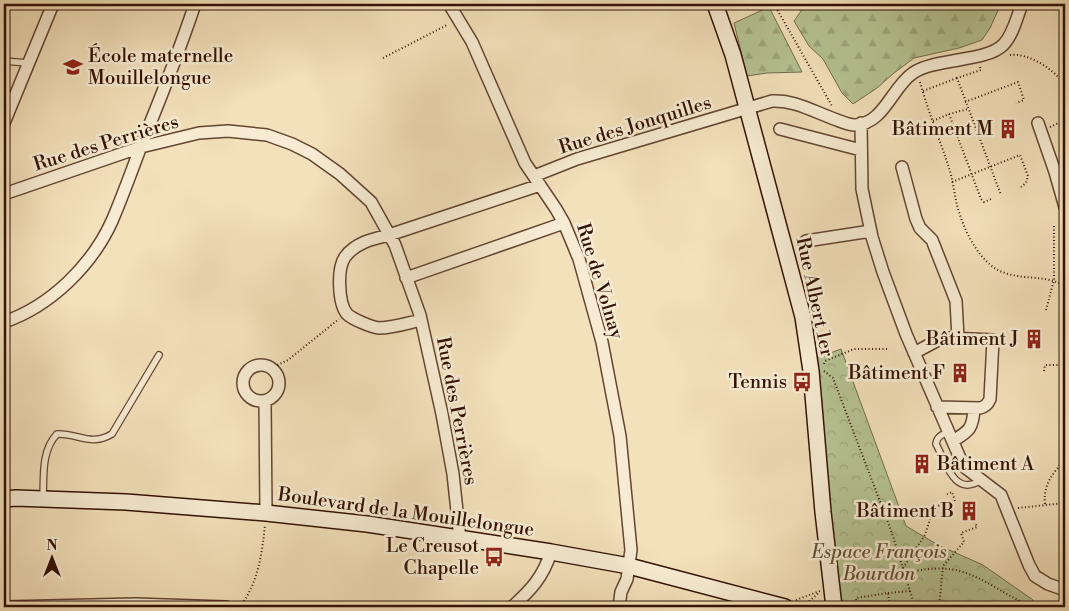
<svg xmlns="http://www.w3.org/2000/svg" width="1069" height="611" font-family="'Libre Bodoni',serif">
<defs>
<pattern id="forest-firs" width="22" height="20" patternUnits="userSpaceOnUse" patternTransform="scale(1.25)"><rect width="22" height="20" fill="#b6c393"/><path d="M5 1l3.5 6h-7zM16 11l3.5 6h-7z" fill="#9da67d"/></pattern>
<pattern id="park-crowns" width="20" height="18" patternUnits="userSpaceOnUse" patternTransform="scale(1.25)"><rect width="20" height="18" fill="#b6c393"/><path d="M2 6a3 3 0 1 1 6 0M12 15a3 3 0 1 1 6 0" fill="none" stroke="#9da67d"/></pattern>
</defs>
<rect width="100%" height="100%" fill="#f3e1bb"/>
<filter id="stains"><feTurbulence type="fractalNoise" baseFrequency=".004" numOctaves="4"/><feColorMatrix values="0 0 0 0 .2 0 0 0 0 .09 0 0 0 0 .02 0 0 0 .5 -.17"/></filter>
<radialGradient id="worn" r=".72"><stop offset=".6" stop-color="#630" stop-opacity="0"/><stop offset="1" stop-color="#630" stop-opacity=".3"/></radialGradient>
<!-- forest -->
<path fill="url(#forest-firs)" stroke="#746a4c" d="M 806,4 L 907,4 L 908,7 L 928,9 L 958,4 L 1001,4 L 990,28 L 982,40 L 959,48 L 914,58 L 894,73 L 877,88 L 853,104 L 842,93 L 823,59 L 809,46 L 794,21 Z
M 769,7 L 802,72 L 767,73 L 747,76 L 734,23 Z"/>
<!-- park -->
<path fill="url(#park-crowns)" stroke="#746a4c" d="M 841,349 L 906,526 L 938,545 L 983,565 L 1033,600 L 1031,607 L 841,607 L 814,359 Z"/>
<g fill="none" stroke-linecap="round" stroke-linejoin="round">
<defs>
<path id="service" d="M 4,61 L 28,63
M 948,432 C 942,435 937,436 936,444 C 946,462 954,498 981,480
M 43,499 C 44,476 41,451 57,434 C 78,433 90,447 112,434 L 159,355"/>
<path id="minor" d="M 449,4 L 472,42 L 525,163 L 556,209 L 564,223 L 579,259 L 602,342 L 620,436 L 631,550 L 627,579 L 621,592 L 619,607
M 4,123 L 53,4
M 861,123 L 862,189 L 872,237 L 883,272 L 906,334 L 963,465 L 967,469 L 1001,495 L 1029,565 L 1035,576 L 1048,584 L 1065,590
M 1038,123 L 1055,172 L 1065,207
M 780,129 L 861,150
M 902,167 L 916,219 L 920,228 L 932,240 L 956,301 L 958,338
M 534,176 L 577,159 L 772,101 C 796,100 814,112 837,120 C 842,122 849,125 855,125 C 884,124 892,87 913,73 C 935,58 986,62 1003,45 C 1013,35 1017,17 1022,4
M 4,194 L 141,147 L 199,133 L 228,131 L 267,135 L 292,144 L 312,154 L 340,174 L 371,202 L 395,245 L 420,315 L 442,414 L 453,474 L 460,539
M 806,241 L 871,231
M 406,278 L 564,223
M 421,320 C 408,323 393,328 379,328 C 371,327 352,319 347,314 C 338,303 337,268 345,257 C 355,243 372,239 389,235 L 540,185
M 4,322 C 51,306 92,265 112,221 C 124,193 134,164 145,136 C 163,92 180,49 195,4
M 914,353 L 940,339 L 950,338 L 993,340 L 990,399 C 988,404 985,407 980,408 L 937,407
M243 383a18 18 0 1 1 36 0a18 18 0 1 1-36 0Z
M 265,401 L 266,513
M 953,441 C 969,431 973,429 974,408
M 4,607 L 135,604 L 226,607
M 512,607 C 531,590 543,577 551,552"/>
<path id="secondary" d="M 715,4 L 733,55 L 803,317 L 811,371 L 823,512 L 834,607
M 4,499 L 16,498 L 126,502 L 266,513 L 367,524 L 551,552 L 629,566 L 785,607"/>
</defs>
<!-- service casing -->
<use href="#service" stroke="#634532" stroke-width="8"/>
<!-- minor casing -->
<use href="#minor" stroke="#634532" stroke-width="14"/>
<!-- secondary casing -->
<use href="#secondary" stroke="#331104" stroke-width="18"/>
<!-- path -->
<path stroke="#331104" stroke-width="2" stroke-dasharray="1 2.5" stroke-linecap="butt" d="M 774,4 L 832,106
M 1010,55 C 1026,53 1047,65 1058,77
M 383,58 L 447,25
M 980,67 L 981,70 L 957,78 L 1001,195
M 920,82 C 928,111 940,140 949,168 C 953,180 954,193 957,205 C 963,228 976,256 996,269 C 1019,282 1043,273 1065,286
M 923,91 L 957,78
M 965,102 L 1018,82 L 1024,100 L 1016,103
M 949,114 L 968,109
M 933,121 L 949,114 L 981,199 L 984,202 L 991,199
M 1050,127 L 1065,120
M 952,182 L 1020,155 L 1028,176 L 1026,183 L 1021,187
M 1046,310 L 1054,280 L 1054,225
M 824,364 L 825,361 L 854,349 L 888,349
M 271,368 L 288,360 L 339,319
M 824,371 L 833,378 L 892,533 L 915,607
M 1044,371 L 1045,365 L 1065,365
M 1045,504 C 1043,482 1054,474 1065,458
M 1018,508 L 1065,503
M 903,568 L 925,535 L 934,507 L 955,501 L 952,492 L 947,494
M 845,582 C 855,581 866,580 876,578 C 904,574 935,563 963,572 C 988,580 1008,597 1032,607
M 888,593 L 910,591
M 796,600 L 820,591
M 240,607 C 258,583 262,554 265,525
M 806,607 L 807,603 L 820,592
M 857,607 L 856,598 L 888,593 L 890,607
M 939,607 L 943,566 L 964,542 L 961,533 L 977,527 L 974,519"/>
<!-- service -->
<use href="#service" stroke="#f7ecd3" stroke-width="5.5"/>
<!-- minor -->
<use href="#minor" stroke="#f7ecd3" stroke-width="11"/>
<!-- secondary -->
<use href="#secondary" stroke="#f7ecd3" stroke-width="15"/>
</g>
<!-- icons -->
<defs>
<symbol id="school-bare" viewBox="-9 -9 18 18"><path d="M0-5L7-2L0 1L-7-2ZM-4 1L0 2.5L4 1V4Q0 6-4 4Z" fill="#8f2418" stroke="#f7ecd3" stroke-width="2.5" paint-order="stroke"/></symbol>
<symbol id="building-bare" viewBox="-9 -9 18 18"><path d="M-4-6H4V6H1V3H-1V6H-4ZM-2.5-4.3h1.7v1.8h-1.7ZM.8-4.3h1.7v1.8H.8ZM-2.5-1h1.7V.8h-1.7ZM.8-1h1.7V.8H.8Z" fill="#8f2418" stroke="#f7ecd3" stroke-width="2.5" paint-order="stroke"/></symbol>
<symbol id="bus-bare" viewBox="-9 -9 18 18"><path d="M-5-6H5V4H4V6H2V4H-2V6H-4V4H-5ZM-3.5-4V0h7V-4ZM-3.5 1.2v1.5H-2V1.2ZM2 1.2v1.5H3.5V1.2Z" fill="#8f2418" stroke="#f7ecd3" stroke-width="2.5" paint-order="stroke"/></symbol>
</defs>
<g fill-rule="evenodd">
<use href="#school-bare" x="59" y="53" width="28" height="28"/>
<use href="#building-bare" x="994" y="115" width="28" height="28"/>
<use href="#building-bare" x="1020" y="325" width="28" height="28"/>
<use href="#building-bare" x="946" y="359" width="28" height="28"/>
<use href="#bus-bare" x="788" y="368" width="28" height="28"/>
<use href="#building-bare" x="908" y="450" width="28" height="28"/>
<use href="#building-bare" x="955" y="497" width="28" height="28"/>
<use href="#bus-bare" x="480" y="543" width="28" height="28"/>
</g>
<g text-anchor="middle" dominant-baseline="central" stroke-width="5" stroke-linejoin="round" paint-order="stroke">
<!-- poi labels -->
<g font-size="19" fill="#331104" stroke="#f7ecd3" text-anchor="end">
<text x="88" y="56" text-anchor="start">École maternelle<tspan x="88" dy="22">Mouillelongue</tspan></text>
<text x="993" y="129">Bâtiment M</text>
<text x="1019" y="339">Bâtiment J</text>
<text x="945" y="373">Bâtiment F</text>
<text x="787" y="382">Tennis</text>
<text x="937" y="464" text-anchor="start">Bâtiment A</text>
<text x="954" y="511">Bâtiment B</text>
<text x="479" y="546">Le Creusot<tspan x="479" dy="22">Chapelle</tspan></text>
</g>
<!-- street labels -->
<g font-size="19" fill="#331104" stroke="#f7ecd3">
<text transform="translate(635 125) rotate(-17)">Rue des Jonquilles</text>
<text transform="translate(106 143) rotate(-17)">Rue des Perrières</text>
<text transform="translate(600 281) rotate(73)">Rue de Volnay</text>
<text transform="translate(815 297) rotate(78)">Rue Albert 1er</text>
<text transform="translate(457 411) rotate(79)">Rue des Perrières</text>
<text transform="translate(406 512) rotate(8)">Boulevard de la Mouillelongue</text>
</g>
<!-- park labels -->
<g font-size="19" font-style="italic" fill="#614f36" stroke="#f7ecd3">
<text x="879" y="552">Espace François<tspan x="879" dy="22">Bourdon</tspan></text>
</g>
</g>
<!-- margin -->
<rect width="1069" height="611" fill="none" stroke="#f3e1bb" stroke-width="20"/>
<rect x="5" y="5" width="1059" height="601" fill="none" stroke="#331104" stroke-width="2.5"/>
<rect x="10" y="10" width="1049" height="591" fill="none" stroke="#331104"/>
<!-- north arrow -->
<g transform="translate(52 558)" stroke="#f7ecd3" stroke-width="4" paint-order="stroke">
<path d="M0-4L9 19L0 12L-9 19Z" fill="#331104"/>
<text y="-8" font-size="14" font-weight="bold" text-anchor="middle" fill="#331104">N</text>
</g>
<rect width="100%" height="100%" filter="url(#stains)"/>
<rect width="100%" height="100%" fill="url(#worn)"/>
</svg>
